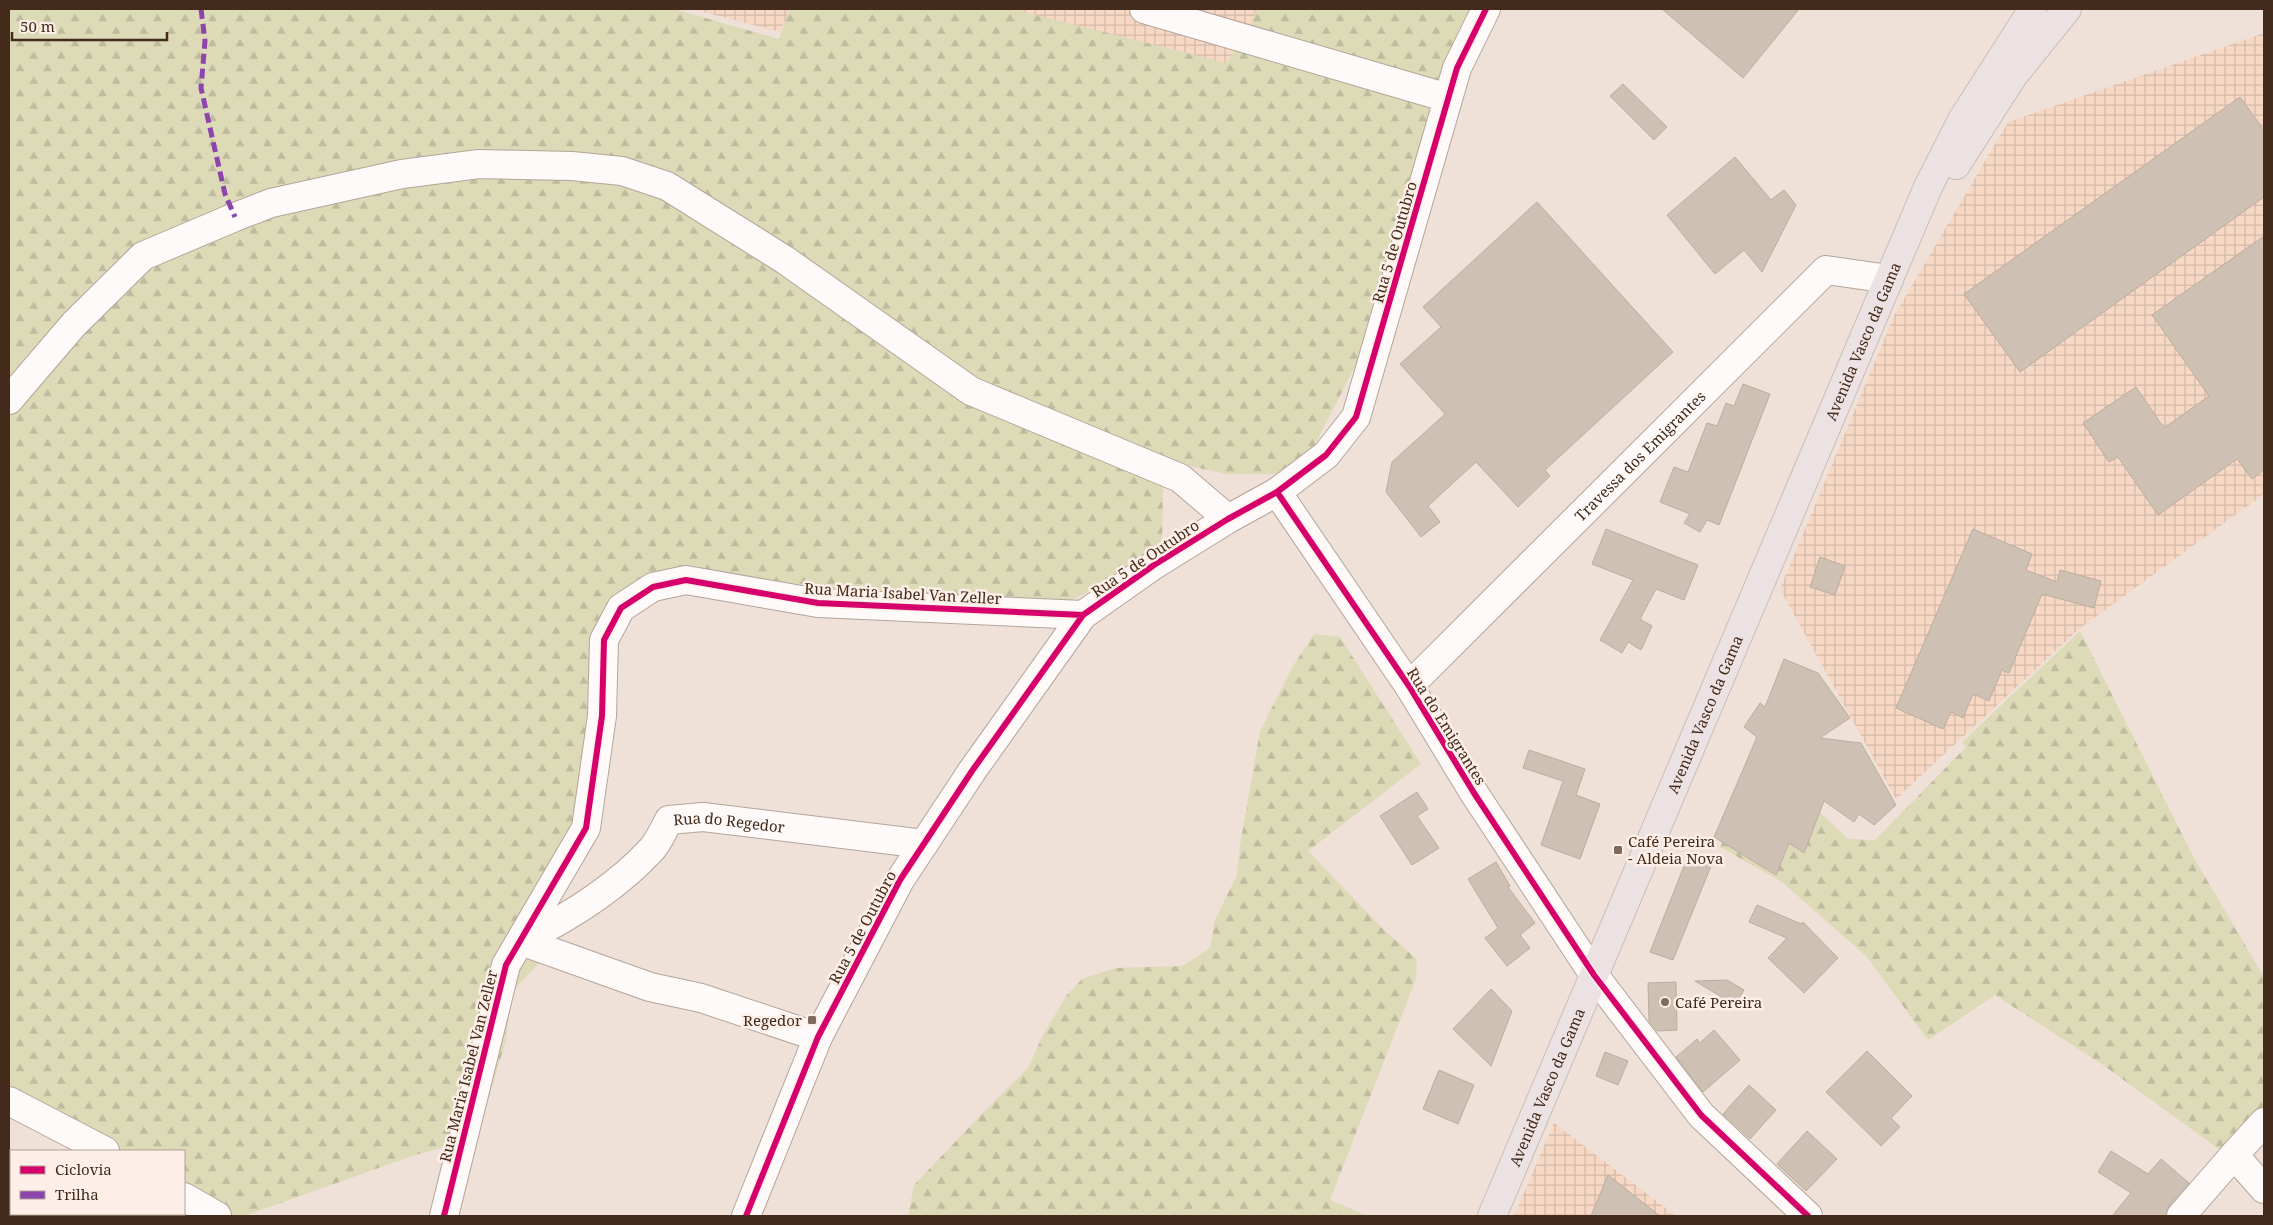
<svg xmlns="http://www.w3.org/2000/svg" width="2273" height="1225" font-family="'Noto Serif',serif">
<defs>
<pattern id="industrial-grid" width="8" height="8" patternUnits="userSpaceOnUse" patternTransform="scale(1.25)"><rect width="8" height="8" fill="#f6d8c5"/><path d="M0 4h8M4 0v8" fill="none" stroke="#d4baa9"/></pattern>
<pattern id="forest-firs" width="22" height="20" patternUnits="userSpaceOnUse" patternTransform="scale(1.25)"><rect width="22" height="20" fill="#dddab8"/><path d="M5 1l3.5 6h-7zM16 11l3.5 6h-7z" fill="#bfbb9e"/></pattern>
</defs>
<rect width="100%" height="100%" fill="#efe1d8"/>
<!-- industrial -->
<path fill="url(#industrial-grid)" d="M 692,9 L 790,9 L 780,32 Z
M 955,9 L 1348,9 L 1317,115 Z
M 2264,33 L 2264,494 L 2079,629 L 1896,799 L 1780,589 L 1894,316 L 2008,122 Z
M 1554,1123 L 1676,1216 L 1514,1216 Z"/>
<!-- forest -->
<path fill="url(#forest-firs)" d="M 9,9 L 674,9 L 779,39 L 789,9 L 1013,9 L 1226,63 L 1249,29 L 1257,9 L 1496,9 L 1474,42 L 1367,343 L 1312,450 L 1288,474 L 1227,474 L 1180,464 L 1163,482 L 1162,552 L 1074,599 L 1003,618 L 691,590 L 648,596 L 611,630 L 581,807 L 554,929 L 539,963 L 513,991 L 505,1044 L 476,1139 L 415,1155 L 244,1216 L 190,1216 L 184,1213 L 184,1151 L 96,1151 L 9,1102 Z
M 2080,631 L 2194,858 L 2264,977 L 2264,1106 L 2220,1150 L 2103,1065 L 1995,995 L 1928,1040 L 1867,957 L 1782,882 L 1720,847 L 1757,752 L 1848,839 L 1875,840 L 1966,747 L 1962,742 Z
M 1314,634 L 1340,637 L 1421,764 L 1308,851 L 1385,931 L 1417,959 L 1416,979 L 1330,1200 L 1368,1216 L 908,1216 L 914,1185 L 978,1118 L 1028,1068 L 1044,1033 L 1067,995 L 1082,979 L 1115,968 L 1183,966 L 1210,948 L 1215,920 L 1237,875 L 1240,845 L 1260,731 L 1293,666 Z"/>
<!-- building -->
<path fill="#cec0b3" stroke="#bcad9e" d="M 1662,9 L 1799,9 L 1743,78 Z
M 1623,84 L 1667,127 L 1654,140 L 1610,96 Z
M 2240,97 L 2264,130 L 2264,197 L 2020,372 L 1964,294 Z
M 1735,157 L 1771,200 L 1784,190 L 1796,205 L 1762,272 L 1744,250 L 1715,274 L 1667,215 Z
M 1537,202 L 1673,352 L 1545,470 L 1550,476 L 1518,507 L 1476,462 L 1428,506 L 1440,522 L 1421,537 L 1386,492 L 1392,462 L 1445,414 L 1400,364 L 1441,327 L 1423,307 Z
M 2264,236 L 2264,470 L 2252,479 L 2237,459 L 2158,515 L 2118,457 L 2109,462 L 2083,423 L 2136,387 L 2164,428 L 2209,396 L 2152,315 Z
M 1743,384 L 1770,394 L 1719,525 L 1707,520 L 1700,532 L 1684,523 L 1690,514 L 1660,502 L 1674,467 L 1688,472 L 1707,423 L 1717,426 L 1726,403 L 1734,406 Z
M 1606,529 L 1698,565 L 1684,600 L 1656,589 L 1640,619 L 1652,626 L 1641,650 L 1628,642 L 1622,653 L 1600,640 L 1633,580 L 1592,564 Z
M 1973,529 L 2032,554 L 2026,570 L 2057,582 L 2060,570 L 2101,581 L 2094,608 L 2042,594 L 2009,673 L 2002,670 L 1989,701 L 1973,694 L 1963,718 L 1951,712 L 1943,729 L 1896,708 Z
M 1820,557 L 1845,566 L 1835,595 L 1810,587 Z
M 1784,659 L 1818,673 L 1850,718 L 1820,738 L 1861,743 L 1896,805 L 1874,825 L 1859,814 L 1854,822 L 1824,801 L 1804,853 L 1789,843 L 1776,875 L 1714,837 L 1757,737 L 1744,727 L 1760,703 L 1765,707 Z
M 1529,750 L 1585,769 L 1576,795 L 1600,804 L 1580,859 L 1541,845 L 1563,781 L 1523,768 Z
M 1417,792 L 1428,809 L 1417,816 L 1439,848 L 1412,865 L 1380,816 Z
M 1688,856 L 1711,866 L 1673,960 L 1650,952 Z
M 1496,862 L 1510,886 L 1508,887 L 1535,923 L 1520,935 L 1530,948 L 1507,966 L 1485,938 L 1498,928 L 1468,879 Z
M 1757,905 L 1801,924 L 1803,922 L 1838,958 L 1804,993 L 1768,958 L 1787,938 L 1749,922 Z
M 1727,980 L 1744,990 L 1735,1005 L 1695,981 Z
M 1676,982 L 1677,1030 L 1657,1031 L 1649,1021 L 1648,983 Z
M 1491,989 L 1512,1011 L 1491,1066 L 1453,1029 Z
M 1714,1030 L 1740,1060 L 1703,1092 L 1676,1057 L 1697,1039 L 1700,1043 Z
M 1867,1051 L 1912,1096 L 1891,1118 L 1900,1127 L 1881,1146 L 1826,1092 Z
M 1605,1052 L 1628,1061 L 1618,1085 L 1596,1076 Z
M 1439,1070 L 1474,1085 L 1458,1124 L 1423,1109 Z
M 1749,1085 L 1776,1110 L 1750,1139 L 1723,1114 Z
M 1807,1131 L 1837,1159 L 1806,1191 L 1777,1164 Z
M 2111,1151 L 2148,1174 L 2161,1159 L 2189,1183 L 2169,1206 L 2166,1216 L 2112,1216 L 2131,1193 L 2098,1172 Z
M 1608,1175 L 1660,1216 L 1591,1216 Z"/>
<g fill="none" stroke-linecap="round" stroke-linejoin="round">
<defs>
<g id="minor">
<path d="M 1144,9 L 1448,98"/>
<path d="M 9,400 L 74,324 L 143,256 L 235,217 L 271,203 L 402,174 L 479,164 L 572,166 L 622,171 L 667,186 L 785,260 L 971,391 L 1180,478 L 1228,519"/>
<path d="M 1277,492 L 1409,686 L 1474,793 L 1594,975 L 1701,1115 L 1808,1216"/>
<path id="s1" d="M 1409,686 L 1826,270 L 1889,279"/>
<path id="s2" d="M 521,941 C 568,918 616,888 652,849 C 659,841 664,829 669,820 L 703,817 L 924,844"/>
<path d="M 521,941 L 650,987 L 701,998 L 818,1037"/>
<path d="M 9,1101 L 105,1151"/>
<path d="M 2234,1155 L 2264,1122"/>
<path d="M 184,1197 L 217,1216"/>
<path d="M 73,1214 L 73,1216"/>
<path d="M 444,1216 L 506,965 L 586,828 L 602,716 L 604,640 L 621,608 L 653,587 L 686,580 L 818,603 L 1083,615"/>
<path d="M 746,1216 L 818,1037 L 900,880 L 972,771 L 1083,615 L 1154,565 L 1228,519 L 1277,492 L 1326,455 L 1356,417 L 1457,68 L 1486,9"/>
<path d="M 2181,1216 L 2234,1155 L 2264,1189"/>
</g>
<g id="major">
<path d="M 1956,165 L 2013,76 L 2067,9"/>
<path id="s3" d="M 1492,1216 L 1928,187 L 1962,120 L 2033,9"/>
</g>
</defs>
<!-- minor casing -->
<use href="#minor" stroke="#b5a499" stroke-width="30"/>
<!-- major casing -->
<use href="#major" stroke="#c9beb6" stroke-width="30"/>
<!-- minor -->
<use href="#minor" stroke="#fdfaf9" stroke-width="28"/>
<!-- major -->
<use href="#major" stroke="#ece2e4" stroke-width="28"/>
<!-- quiet -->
<path stroke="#8e44ad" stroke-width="5" stroke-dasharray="10 5" stroke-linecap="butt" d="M 201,9 L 205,41 L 201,88 L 225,194 L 235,217"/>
<defs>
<path id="cycleway" d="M 1277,492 L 1409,686 L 1474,793 L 1594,975 L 1701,1115 L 1808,1216
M 444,1216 L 506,965 L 586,828 L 602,716 L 604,640 L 621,608 L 653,587 L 686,580 L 818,603 L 1083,615
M 746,1216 L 818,1037 L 900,880 L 972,771 L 1083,615 L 1154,565 L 1228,519 L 1277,492 L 1326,455 L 1356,417 L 1457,68 L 1486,9"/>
</defs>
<!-- cycleway casing -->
<use href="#cycleway" stroke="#fdefe7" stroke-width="9"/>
<!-- cycleway -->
<use href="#cycleway" stroke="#d6006c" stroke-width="6"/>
</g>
<!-- markers -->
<g fill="#7f6a5c" stroke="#fdefe7" stroke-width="2">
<rect x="1613" y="845" width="10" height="10" rx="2.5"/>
<circle cx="1665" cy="1002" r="5"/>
<rect x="807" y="1015" width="10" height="10" rx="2.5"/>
</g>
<g text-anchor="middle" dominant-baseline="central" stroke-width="5" stroke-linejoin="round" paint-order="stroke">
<!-- street labels -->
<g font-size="15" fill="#432a1a" stroke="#fdefe7">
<text transform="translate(1394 242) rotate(-74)">Rua 5 de Outubro</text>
<text stroke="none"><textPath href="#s3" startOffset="950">Avenida Vasco da Gama</textPath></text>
<text stroke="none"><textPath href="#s1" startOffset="326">Travessa dos Emigrantes</textPath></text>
<text transform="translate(1145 558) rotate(-34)">Rua 5 de Outubro</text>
<text transform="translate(903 593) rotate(3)">Rua Maria Isabel Van Zeller</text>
<text stroke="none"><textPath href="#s3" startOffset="545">Avenida Vasco da Gama</textPath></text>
<text transform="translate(1447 726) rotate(58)">Rua do Emigrantes</text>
<text stroke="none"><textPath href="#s2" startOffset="255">Rua do Regedor</textPath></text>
<text transform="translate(862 927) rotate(-62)">Rua 5 de Outubro</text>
<text transform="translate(468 1066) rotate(-76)">Rua Maria Isabel Van Zeller</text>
<text stroke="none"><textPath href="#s3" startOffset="140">Avenida Vasco da Gama</textPath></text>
</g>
<!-- poi labels -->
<g font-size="15" fill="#432a1a" stroke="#fdefe7" text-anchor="start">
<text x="1628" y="841">Café Pereira<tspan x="1628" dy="17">- Aldeia Nova</tspan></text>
<text x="1675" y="1002">Café Pereira</text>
<text x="802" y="1020" text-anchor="end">Regedor</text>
</g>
</g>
<!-- border -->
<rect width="2273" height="1225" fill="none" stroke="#432a1a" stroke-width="20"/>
<!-- legend -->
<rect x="10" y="1150" width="175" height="65" fill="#fdefe7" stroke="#b3a095"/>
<rect x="20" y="1166" width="25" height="8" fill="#d6006c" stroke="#b3a095"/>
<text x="55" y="1175" font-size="15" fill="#432a1a">Ciclovia</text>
<rect x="20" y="1191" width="25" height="8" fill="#8e44ad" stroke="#b3a095"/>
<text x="55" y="1200" font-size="15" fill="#432a1a">Trilha</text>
<!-- scale -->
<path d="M12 32v8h155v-8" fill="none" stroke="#432a1a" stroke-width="2.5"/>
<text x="20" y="32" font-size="15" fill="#432a1a" stroke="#fdefe7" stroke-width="4" paint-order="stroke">50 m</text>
</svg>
